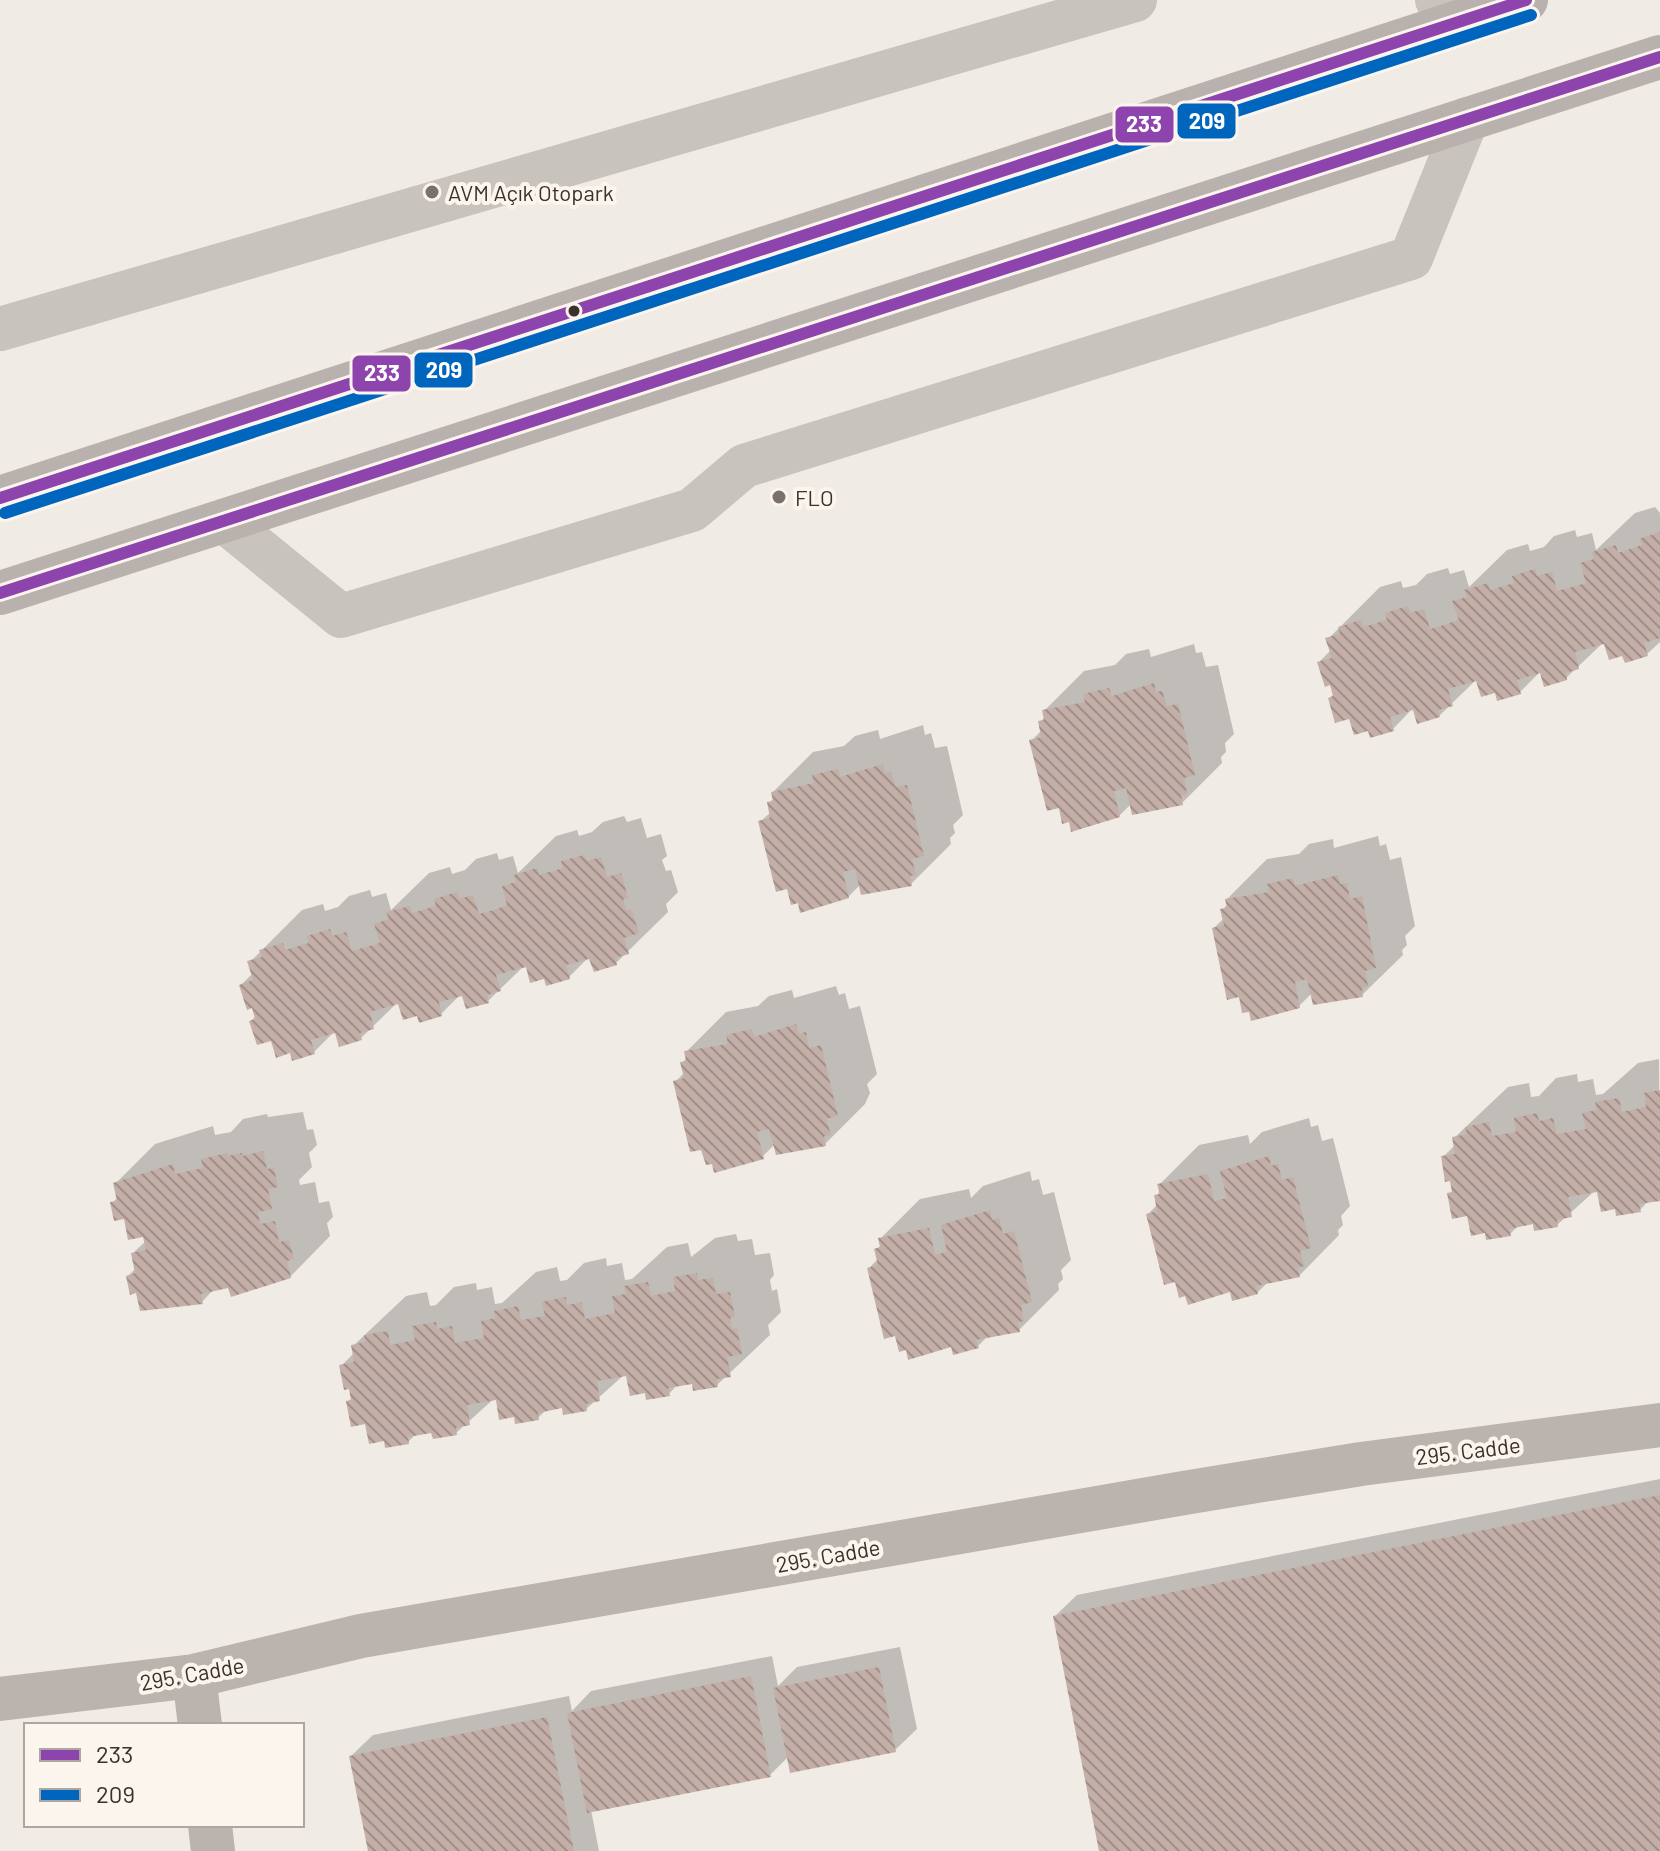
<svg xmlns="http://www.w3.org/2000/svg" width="1660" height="1851" font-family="Barlow,sans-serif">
<defs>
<pattern id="building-back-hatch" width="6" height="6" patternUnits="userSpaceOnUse" patternTransform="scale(2)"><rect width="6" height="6" fill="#c3afa7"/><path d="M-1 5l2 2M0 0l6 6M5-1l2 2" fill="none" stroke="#a08f88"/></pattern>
</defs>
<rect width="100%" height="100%" fill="#f0ebe5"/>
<!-- shadow -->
<path fill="#0003" d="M 1655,507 L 1660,513 L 1660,642 L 1647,654 L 1624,654 L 1605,641 L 1566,678 L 1542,670 L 1520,692 L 1497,691 L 1477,679 L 1439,716 L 1414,707 L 1393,729 L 1370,728 L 1330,698 L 1334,694 L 1319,662 L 1331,650 L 1328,639 L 1380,587 L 1401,581 L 1403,588 L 1416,585 L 1427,574 L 1448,568 L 1450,574 L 1464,570 L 1469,587 L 1507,550 L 1528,544 L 1530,551 L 1544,547 L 1554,536 L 1575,530 L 1577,537 L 1592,533 L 1596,550 L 1635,513 Z
M 1194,644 L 1196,653 L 1202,652 L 1206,667 L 1218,665 L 1234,734 L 1225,743 L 1226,752 L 1221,757 L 1222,763 L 1182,803 L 1132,803 L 1119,816 L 1070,820 L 1032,740 L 1042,730 L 1040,722 L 1045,717 L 1044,711 L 1084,671 L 1115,665 L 1126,654 L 1149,649 L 1151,657 Z
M 923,725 L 925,735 L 931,733 L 935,748 L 947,746 L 963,815 L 953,825 L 955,833 L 950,838 L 951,844 L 911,884 L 861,884 L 848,897 L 761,821 L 771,812 L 769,803 L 774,798 L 773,792 L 813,752 L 844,746 L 855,736 L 878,730 L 880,739 Z
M 624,816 L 627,822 L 641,818 L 647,838 L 661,834 L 667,856 L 662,860 L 666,871 L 671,870 L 678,892 L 666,904 L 668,912 L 616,963 L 590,956 L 569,977 L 546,976 L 527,963 L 488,1001 L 463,992 L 441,1014 L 419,1014 L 399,1001 L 361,1038 L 336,1030 L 314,1052 L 292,1051 L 251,1021 L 256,1016 L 241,985 L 253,973 L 250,962 L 302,910 L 323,904 L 325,911 L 338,907 L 349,896 L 370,890 L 372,897 L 386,893 L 391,910 L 429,873 L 450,867 L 452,874 L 465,870 L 476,859 L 497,853 L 499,860 L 513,856 L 518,873 L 556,836 L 577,830 L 579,836 L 592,832 L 603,822 Z
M 1378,836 L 1380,846 L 1386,844 L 1390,860 L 1401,857 L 1415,926 L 1405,936 L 1407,945 L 1402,950 L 1403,955 L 1362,995 L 1315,1003 L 1312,993 L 1299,1006 L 1241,995 L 1214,928 L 1224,918 L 1222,910 L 1228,904 L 1227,899 L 1267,859 L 1299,854 L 1309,844 L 1333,839 L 1334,848 Z
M 836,986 L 839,995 L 845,993 L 849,1009 L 860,1006 L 877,1074 L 867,1084 L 870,1093 L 865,1104 L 825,1144 L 775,1144 L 762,1157 L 713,1161 L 675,1082 L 685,1072 L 682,1063 L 688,1057 L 686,1052 L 726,1012 L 758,1006 L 769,996 L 792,990 L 794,998 Z
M 1659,1059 L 1660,1199 L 1649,1200 L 1640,1210 L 1617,1207 L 1598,1188 L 1557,1225 L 1535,1222 L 1519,1225 L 1510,1234 L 1486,1231 L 1449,1194 L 1454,1189 L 1443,1157 L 1455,1145 L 1454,1138 L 1508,1087 L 1529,1083 L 1531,1097 L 1539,1096 L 1556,1078 L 1577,1074 L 1578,1082 L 1593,1079 L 1596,1095 L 1603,1094 L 1638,1063 Z
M 303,1112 L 307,1130 L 313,1129 L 317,1145 L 309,1153 L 312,1167 L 299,1180 L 300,1185 L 315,1182 L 319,1203 L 329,1201 L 333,1217 L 327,1223 L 330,1236 L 290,1277 L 214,1289 L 202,1302 L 138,1291 L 128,1276 L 136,1268 L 133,1253 L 146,1241 L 144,1234 L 112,1203 L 118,1197 L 115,1184 L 155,1144 L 213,1126 L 215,1135 L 231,1132 L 243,1119 L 267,1114 L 268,1117 Z
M 1309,1118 L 1311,1127 L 1318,1125 L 1322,1141 L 1333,1138 L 1350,1206 L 1341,1216 L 1343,1225 L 1338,1230 L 1339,1235 L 1299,1276 L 1268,1282 L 1257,1293 L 1231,1290 L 1148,1214 L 1158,1204 L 1159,1185 L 1199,1145 L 1248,1135 L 1250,1144 L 1262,1132 Z
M 1030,1171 L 1032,1181 L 1039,1179 L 1043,1195 L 1054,1192 L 1071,1260 L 1061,1270 L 1063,1279 L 1058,1284 L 1059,1290 L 1019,1330 L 988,1336 L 977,1347 L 952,1344 L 869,1268 L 878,1259 L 876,1250 L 882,1244 L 880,1239 L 920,1199 L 969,1189 L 971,1198 L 983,1186 Z
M 736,1234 L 738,1241 L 752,1239 L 755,1255 L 770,1253 L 774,1275 L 770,1280 L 772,1291 L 777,1289 L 781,1312 L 768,1325 L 770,1335 L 717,1385 L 694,1382 L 678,1384 L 669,1394 L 646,1391 L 625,1374 L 586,1409 L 564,1406 L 547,1409 L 538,1418 L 515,1415 L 497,1396 L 456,1433 L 433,1430 L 417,1433 L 408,1442 L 385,1439 L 348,1402 L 353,1397 L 341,1366 L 354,1353 L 353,1346 L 406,1296 L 427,1292 L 430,1306 L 436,1305 L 454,1287 L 476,1283 L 477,1290 L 492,1287 L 495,1304 L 502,1303 L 536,1272 L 557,1267 L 560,1281 L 567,1280 L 584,1263 L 606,1258 L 607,1266 L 622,1263 L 625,1280 L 632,1279 L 667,1247 L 688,1243 L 691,1257 L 715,1238 Z
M 1660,1479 L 1660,1851 L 1101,1851 L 1055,1616 L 1077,1595 Z
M 900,1647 L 917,1729 L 895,1750 L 789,1756 L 770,1775 L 591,1810 L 599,1851 L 370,1851 L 351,1756 L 373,1735 L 569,1696 L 572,1711 L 591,1691 L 772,1656 L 778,1686 L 797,1667 Z"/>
<!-- building -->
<path fill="url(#building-back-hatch)" d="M 1660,532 L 1660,638 L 1644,643 L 1648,656 L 1625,663 L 1622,656 L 1609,660 L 1604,644 L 1575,652 L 1579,669 L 1566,673 L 1567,680 L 1544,687 L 1540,673 L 1517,680 L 1521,694 L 1497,701 L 1495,693 L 1481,697 L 1476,681 L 1448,689 L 1453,706 L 1438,710 L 1440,717 L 1417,724 L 1413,710 L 1390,717 L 1394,731 L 1370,738 L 1368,731 L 1354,735 L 1349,719 L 1335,723 L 1328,698 L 1333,696 L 1330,685 L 1325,687 L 1317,662 L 1332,658 L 1325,638 L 1340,634 L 1338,627 L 1361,620 L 1363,627 L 1387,620 L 1385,613 L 1408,606 L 1410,613 L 1424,609 L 1430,629 L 1444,625 L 1459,620 L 1452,601 L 1467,597 L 1464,590 L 1488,583 L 1490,590 L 1514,583 L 1512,576 L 1535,569 L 1537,576 L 1552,572 L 1557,591 L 1572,587 L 1586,583 L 1580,563 L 1594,559 L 1592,552 L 1616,545 L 1618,553 L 1642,545 L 1639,539 Z
M 1154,683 L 1156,692 L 1162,691 L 1167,706 L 1178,704 L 1195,775 L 1184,778 L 1187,794 L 1181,795 L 1183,805 L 1132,815 L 1126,788 L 1114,791 L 1120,817 L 1071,832 L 1069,822 L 1062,824 L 1059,808 L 1047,811 L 1029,740 L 1041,737 L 1038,721 L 1044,720 L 1042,710 L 1085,702 L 1083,694 L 1109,688 L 1112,696 Z
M 883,764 L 885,773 L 891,772 L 896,787 L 907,785 L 924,856 L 912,859 L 916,875 L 910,876 L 912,886 L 861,895 L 855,869 L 843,872 L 849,898 L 800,913 L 798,903 L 791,905 L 787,889 L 776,892 L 758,821 L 770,818 L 767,802 L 773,801 L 771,792 L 814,783 L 812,775 L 838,769 L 840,777 Z
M 584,855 L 587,861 L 601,857 L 607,877 L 621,873 L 628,898 L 623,899 L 626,910 L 631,909 L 639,933 L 624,938 L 629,954 L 615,958 L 617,965 L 594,972 L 589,959 L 566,965 L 570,979 L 546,986 L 544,979 L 530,983 L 526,967 L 496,975 L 501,991 L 487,995 L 489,1003 L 466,1009 L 462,996 L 439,1002 L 442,1016 L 419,1023 L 417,1016 L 403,1020 L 398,1004 L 370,1012 L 374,1029 L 360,1033 L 362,1040 L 339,1047 L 335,1033 L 311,1040 L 315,1054 L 292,1061 L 290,1053 L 276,1058 L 271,1041 L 257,1045 L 249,1021 L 255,1019 L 252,1008 L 247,1010 L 239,985 L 253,980 L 247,961 L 262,957 L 259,950 L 283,943 L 285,950 L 309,943 L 307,936 L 330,929 L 332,936 L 346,932 L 352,951 L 380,943 L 374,924 L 389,919 L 386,912 L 410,906 L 412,913 L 436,906 L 434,899 L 457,892 L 459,899 L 473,895 L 479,914 L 494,910 L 507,905 L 502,886 L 516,882 L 514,875 L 537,868 L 539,875 L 563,868 L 561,861 Z
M 1338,875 L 1340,884 L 1347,883 L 1350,899 L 1362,896 L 1376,968 L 1365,971 L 1368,986 L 1362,988 L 1363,997 L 1313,1005 L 1307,979 L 1295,982 L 1300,1008 L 1251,1021 L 1249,1012 L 1242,1013 L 1239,997 L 1227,1000 L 1212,928 L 1224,925 L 1220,909 L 1227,908 L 1225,899 L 1269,892 L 1267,884 L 1293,878 L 1295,886 Z
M 796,1024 L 799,1034 L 806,1032 L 809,1048 L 821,1045 L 838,1116 L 826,1119 L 831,1135 L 824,1136 L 826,1146 L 776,1155 L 769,1129 L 757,1132 L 764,1159 L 714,1173 L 712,1164 L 706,1165 L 701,1150 L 690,1152 L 673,1081 L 684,1078 L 680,1062 L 686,1061 L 684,1051 L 728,1044 L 726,1035 L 752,1029 L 754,1037 Z
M 1660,1090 L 1660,1201 L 1639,1204 L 1641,1212 L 1616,1216 L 1615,1209 L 1601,1212 L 1597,1192 L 1568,1197 L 1572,1217 L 1557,1220 L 1558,1227 L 1534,1231 L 1533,1224 L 1509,1229 L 1511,1236 L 1486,1240 L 1485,1233 L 1471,1236 L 1467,1216 L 1452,1219 L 1447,1193 L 1452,1192 L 1450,1181 L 1445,1182 L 1441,1156 L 1455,1154 L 1452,1137 L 1467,1134 L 1465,1127 L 1489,1122 L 1492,1136 L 1516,1132 L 1514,1118 L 1537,1113 L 1539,1121 L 1553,1118 L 1557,1134 L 1586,1129 L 1582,1113 L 1597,1110 L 1595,1102 L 1619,1098 L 1622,1112 L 1646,1107 L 1644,1093 Z
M 263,1151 L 267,1169 L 274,1168 L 278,1187 L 268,1189 L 272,1209 L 258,1212 L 260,1224 L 275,1221 L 279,1242 L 289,1240 L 294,1259 L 287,1261 L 291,1278 L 231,1297 L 228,1288 L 201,1294 L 203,1304 L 140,1311 L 136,1293 L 130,1295 L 126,1276 L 135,1273 L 131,1253 L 146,1250 L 143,1237 L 128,1240 L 124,1219 L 114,1221 L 110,1202 L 117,1201 L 113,1183 L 173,1164 L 175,1174 L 203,1168 L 201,1159 L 227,1153 L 228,1156 L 242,1153 L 242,1156 Z
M 1269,1156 L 1271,1166 L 1278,1164 L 1282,1180 L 1293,1177 L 1311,1248 L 1300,1251 L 1304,1266 L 1297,1268 L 1300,1277 L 1256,1286 L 1258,1294 L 1232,1301 L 1230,1292 L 1188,1305 L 1185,1296 L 1179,1298 L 1175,1282 L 1164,1285 L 1146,1214 L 1157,1211 L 1154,1195 L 1160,1194 L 1157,1184 L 1208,1174 L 1214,1201 L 1227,1198 L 1220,1171 Z
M 990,1210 L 992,1220 L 999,1218 L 1003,1234 L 1014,1231 L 1032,1302 L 1021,1305 L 1024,1321 L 1018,1322 L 1020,1332 L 976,1340 L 979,1348 L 953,1355 L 951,1347 L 908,1360 L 906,1350 L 899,1352 L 895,1336 L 884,1339 L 867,1268 L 878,1265 L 874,1249 L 880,1247 L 878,1238 L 929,1228 L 935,1255 L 947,1252 L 941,1225 Z
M 697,1273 L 698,1280 L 713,1278 L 716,1294 L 730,1292 L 735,1317 L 730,1318 L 732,1329 L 737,1328 L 742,1354 L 727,1357 L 731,1377 L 717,1379 L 718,1387 L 693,1391 L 692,1384 L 668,1388 L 670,1396 L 646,1400 L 645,1393 L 630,1396 L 626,1376 L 597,1381 L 600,1401 L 586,1404 L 587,1411 L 563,1415 L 562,1408 L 538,1413 L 539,1420 L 515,1424 L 514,1417 L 499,1420 L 496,1400 L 467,1405 L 470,1425 L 456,1428 L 457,1435 L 433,1439 L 431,1433 L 408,1437 L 409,1444 L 385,1448 L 384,1441 L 369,1444 L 365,1424 L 351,1427 L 346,1401 L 351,1400 L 349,1389 L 344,1390 L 339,1365 L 354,1362 L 351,1345 L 365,1342 L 364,1335 L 388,1331 L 390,1345 L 415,1340 L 412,1326 L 436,1322 L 437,1329 L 452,1326 L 455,1343 L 484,1338 L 481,1321 L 495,1318 L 494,1311 L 518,1306 L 521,1320 L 545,1316 L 542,1302 L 566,1297 L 567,1305 L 582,1302 L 585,1319 L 615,1313 L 612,1296 L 626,1294 L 624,1286 L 648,1282 L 651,1296 L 675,1291 L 673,1277 Z
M 1660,1495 L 1660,1851 L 1099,1851 L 1053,1616 Z
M 879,1667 L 896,1752 L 790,1773 L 773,1688 Z
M 751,1676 L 771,1777 L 587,1813 L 567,1713 Z
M 547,1717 L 574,1851 L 368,1851 L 349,1756 Z"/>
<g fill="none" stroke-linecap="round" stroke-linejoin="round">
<!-- street -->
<path stroke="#c9c3be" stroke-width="44" d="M 1437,0 L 1472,18
M 0,329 L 1135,0
M 224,521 L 341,616 L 692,510 L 744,466 L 1411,258 L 1467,119"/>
<!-- secondary -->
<path stroke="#bab3ae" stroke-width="44" d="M 194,1676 L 200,1725
M 0,1699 L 194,1676 L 361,1636 L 1184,1493 L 1361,1464 L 1660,1425
M 210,1825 L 213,1851"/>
<!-- primary -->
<path stroke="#b8b1ad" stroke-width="44" d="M 0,498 L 1526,0
M 0,593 L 1660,57"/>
<defs>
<path id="bus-1" d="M 0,498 L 1526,0
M 0,593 L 1660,57"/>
<path id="bus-2" d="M 5,513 L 1531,15"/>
</defs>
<!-- bus-1 casing -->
<use href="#bus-1" stroke="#fbf5ee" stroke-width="18"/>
<!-- bus-2 casing -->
<use href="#bus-2" stroke="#fbf5ee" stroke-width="18"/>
<!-- bus-1 -->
<use href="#bus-1" stroke="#8e44ad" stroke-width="12"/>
<!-- bus-2 -->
<use href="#bus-2" stroke="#0065bd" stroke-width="12"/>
</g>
<!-- markers -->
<g fill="#7a716c" stroke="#fbf5ee" stroke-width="3">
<circle cx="432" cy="192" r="8"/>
<circle cx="779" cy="497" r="8"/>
</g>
<circle fill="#3b302b" stroke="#fbf5ee" stroke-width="3" cx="574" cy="311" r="7"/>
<g text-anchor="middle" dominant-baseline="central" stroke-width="8" stroke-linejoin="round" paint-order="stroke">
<!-- poi labels -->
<g font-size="22" fill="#3b302b" stroke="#fbf5ee" text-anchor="start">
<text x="448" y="192">AVM Açık Otopark</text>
<text x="795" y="497">FLO</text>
</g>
<!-- street labels -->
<g font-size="22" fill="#3b302b" stroke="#fbf5ee">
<text transform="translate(1468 1450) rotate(-7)">295. Cadde</text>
<text transform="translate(828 1555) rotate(-10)">295. Cadde</text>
<text transform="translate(192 1673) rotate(-10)">295. Cadde</text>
</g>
</g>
<g stroke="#fbf5ee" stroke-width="3">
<rect x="1176" y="102" width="61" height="38" rx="8" fill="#0065bd"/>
<rect x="1114" y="105" width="61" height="39" rx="8" fill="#8e44ad"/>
<rect x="413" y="351" width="61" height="38" rx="8" fill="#0065bd"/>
<rect x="351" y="354" width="61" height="39" rx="8" fill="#8e44ad"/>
</g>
<g font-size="22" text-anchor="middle" font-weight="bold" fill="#fff">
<text x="1207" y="129">209</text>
<text x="1144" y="132">233</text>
<text x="444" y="378">209</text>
<text x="382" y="381">233</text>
</g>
<!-- legend -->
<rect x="24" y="1723" width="280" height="104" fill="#fbf5ee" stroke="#aea6a0" stroke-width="2"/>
<rect x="40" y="1749" width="40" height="12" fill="#8e44ad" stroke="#aea6a0" stroke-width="2"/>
<text x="96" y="1763" font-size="24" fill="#3b302b">233</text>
<rect x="40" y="1789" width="40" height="12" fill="#0065bd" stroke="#aea6a0" stroke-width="2"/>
<text x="96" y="1803" font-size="24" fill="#3b302b">209</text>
</svg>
